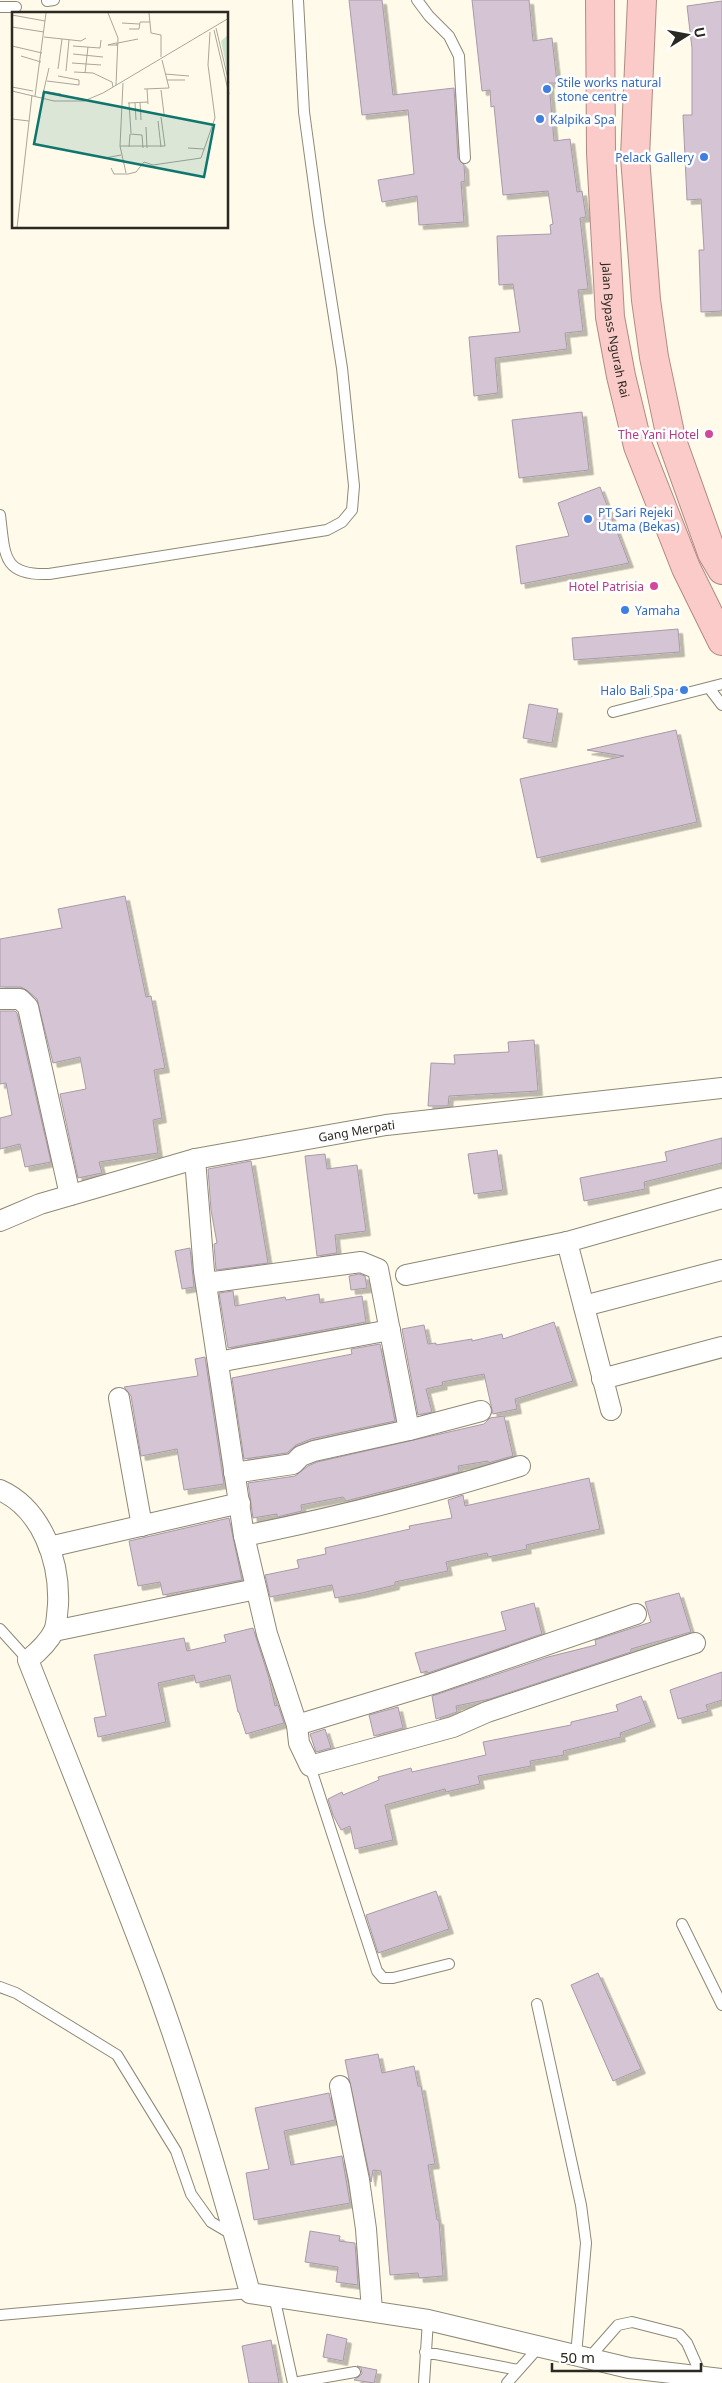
<svg xmlns="http://www.w3.org/2000/svg" width="722" height="2383" font-family="'Noto Sans',sans-serif">
<defs>
<filter id="shadow"><feDropShadow dx="4.5" dy="4.5" stdDeviation="0" flood-color="#0004"/></filter>
</defs>
<rect width="100%" height="100%" fill="#fffae9"/>
<!-- building -->
<path fill="#d4c4d4" stroke="#a99aa9" filter="url(#shadow)" d="M 349,0 L 382,0 L 393,95 L 454,88 L 458,158 L 464,165 L 465,181 L 461,182 L 464,222 L 419,225 L 417,196 L 382,202 L 378,180 L 414,174 L 408,110 L 362,115 Z
M 472,0 L 529,0 L 533,41 L 552,38 L 557,83 L 549,83 L 554,141 L 570,139 L 577,192 L 582,191 L 586,217 L 580,218 L 588,289 L 578,290 L 583,331 L 565,333 L 567,349 L 495,358 L 498,393 L 474,396 L 469,337 L 520,332 L 513,284 L 499,285 L 497,236 L 551,234 L 550,225 L 553,224 L 548,191 L 503,195 L 494,106 L 491,107 L 490,90 L 482,91 Z
M 722,1 L 722,311 L 701,312 L 699,250 L 704,250 L 701,199 L 687,200 L 683,115 L 692,115 L 692,48 L 687,6 Z
M 582,412 L 589,470 L 519,478 L 512,420 Z
M 600,487 L 629,563 L 521,584 L 516,546 L 569,536 L 558,503 Z
M 678,629 L 680,652 L 574,660 L 572,638 Z
M 529,704 L 558,709 L 552,743 L 523,738 Z
M 676,730 L 697,822 L 537,858 L 520,779 L 624,756 L 587,750 Z
M 125,896 L 146,997 L 151,996 L 165,1068 L 154,1070 L 162,1118 L 153,1120 L 158,1153 L 99,1162 L 102,1173 L 78,1178 L 60,1094 L 86,1089 L 80,1057 L 53,1063 L 37,999 L 28,991 L 21,987 L 0,987 L 0,939 L 62,928 L 58,909 Z
M 0,1011 L 15,1011 L 17,1013 L 51,1162 L 25,1167 L 20,1144 L 0,1149 L 0,1118 L 12,1115 L 6,1083 L 0,1084 Z
M 534,1040 L 538,1091 L 449,1096 L 448,1106 L 428,1106 L 431,1063 L 455,1064 L 454,1055 L 509,1052 L 508,1042 Z
M 722,1138 L 722,1163 L 644,1182 L 645,1189 L 584,1201 L 580,1178 L 667,1161 L 665,1152 Z
M 497,1150 L 503,1190 L 474,1194 L 468,1154 Z
M 325,1154 L 327,1169 L 357,1165 L 366,1231 L 335,1235 L 337,1253 L 317,1256 L 305,1156 Z
M 251,1161 L 268,1263 L 216,1270 L 214,1244 L 217,1243 L 211,1210 L 208,1169 Z
M 190,1248 L 194,1287 L 182,1289 L 175,1251 Z
M 359,1274 L 365,1276 L 367,1288 L 351,1290 L 349,1276 Z
M 233,1291 L 235,1306 L 285,1297 L 286,1300 L 319,1294 L 320,1303 L 362,1296 L 366,1322 L 228,1348 L 219,1293 Z
M 554,1322 L 573,1381 L 515,1399 L 517,1409 L 493,1414 L 484,1374 L 442,1382 L 443,1385 L 426,1389 L 432,1412 L 418,1415 L 402,1329 L 424,1325 L 428,1344 L 436,1343 L 436,1345 L 472,1339 L 472,1341 L 502,1334 L 503,1339 Z
M 380,1344 L 395,1421 L 311,1439 L 296,1445 L 287,1453 L 244,1459 L 232,1378 L 352,1354 L 351,1349 Z
M 205,1357 L 224,1484 L 184,1490 L 177,1449 L 141,1456 L 131,1396 L 124,1387 L 198,1376 L 195,1359 Z
M 504,1416 L 513,1456 L 488,1463 L 488,1461 L 458,1466 L 459,1472 L 346,1501 L 343,1497 L 301,1505 L 302,1511 L 277,1517 L 277,1514 L 253,1518 L 248,1483 L 295,1476 L 308,1466 L 317,1462 L 484,1424 L 490,1418 Z
M 589,1478 L 600,1529 L 526,1545 L 527,1549 L 488,1557 L 487,1553 L 446,1562 L 448,1571 L 395,1582 L 395,1585 L 362,1593 L 335,1598 L 332,1585 L 270,1597 L 265,1575 L 299,1568 L 297,1560 L 326,1554 L 325,1548 L 410,1529 L 409,1526 L 452,1518 L 448,1500 L 463,1495 L 465,1506 Z
M 229,1518 L 242,1580 L 163,1595 L 160,1582 L 138,1586 L 129,1541 Z
M 679,1593 L 691,1632 L 631,1649 L 631,1652 L 490,1699 L 456,1706 L 457,1712 L 436,1719 L 432,1696 L 548,1657 L 596,1645 L 595,1640 L 651,1622 L 645,1602 Z
M 534,1603 L 542,1634 L 428,1673 L 427,1671 L 421,1673 L 415,1653 L 506,1630 L 501,1612 Z
M 253,1628 L 269,1678 L 275,1706 L 278,1705 L 284,1723 L 246,1734 L 239,1712 L 238,1712 L 230,1675 L 196,1683 L 194,1675 L 158,1683 L 166,1722 L 98,1737 L 94,1718 L 106,1716 L 94,1655 L 184,1638 L 187,1651 L 226,1642 L 224,1635 Z
M 722,1672 L 722,1700 L 706,1705 L 708,1711 L 678,1719 L 670,1690 Z
M 641,1696 L 651,1722 L 620,1733 L 621,1737 L 563,1751 L 564,1755 L 530,1761 L 531,1766 L 478,1776 L 480,1784 L 446,1792 L 445,1789 L 385,1805 L 393,1840 L 355,1849 L 350,1826 L 341,1830 L 333,1815 L 328,1799 L 342,1792 L 343,1795 L 379,1780 L 378,1777 L 411,1768 L 412,1772 L 486,1755 L 483,1742 L 571,1725 L 571,1722 L 618,1711 L 616,1705 Z
M 398,1707 L 403,1728 L 374,1736 L 369,1715 Z
M 325,1729 L 331,1748 L 316,1752 L 310,1734 Z
M 436,1891 L 449,1929 L 378,1953 L 366,1915 Z
M 598,1973 L 641,2069 L 613,2081 L 571,1985 Z
M 378,2054 L 382,2073 L 414,2066 L 418,2086 L 421,2086 L 435,2164 L 428,2165 L 437,2220 L 439,2220 L 443,2276 L 419,2278 L 418,2273 L 390,2275 L 381,2171 L 373,2170 L 371,2182 L 345,2060 Z
M 329,2093 L 335,2120 L 284,2131 L 291,2165 L 342,2156 L 350,2203 L 254,2220 L 246,2173 L 269,2169 L 255,2108 Z
M 310,2231 L 340,2236 L 339,2241 L 355,2243 L 358,2285 L 336,2282 L 338,2267 L 305,2262 Z
M 327,2334 L 347,2339 L 343,2361 L 323,2357 Z
M 271,2340 L 279,2383 L 249,2383 L 242,2346 Z
M 357,2366 L 377,2370 L 374,2383 L 354,2380 L 362,2374 L 361,2368 Z"/>
<g fill="none" stroke-linecap="round" stroke-linejoin="round">
<defs>
<path id="service" d="M 417,0 L 429,16 L 449,36 L 459,56 L 465,158
M 47,1 L 54,0
M 0,7 L 16,7
M 0,515 C 5,555 2,576 49,574 L 327,530 L 342,522 L 352,510 L 354,486 L 342,368 L 319,222 L 304,112 L 298,0
M 709,688 L 722,705
M 613,712 L 722,684
M 0,1629 L 28,1660
M 310,1766 L 377,1971 L 383,1978 L 393,1978 L 449,1964
M 682,1924 L 722,2005
M 0,1987 L 16,1993 L 117,2055 L 176,2151 L 191,2194 L 211,2222 L 233,2235
M 537,2004 L 581,2205 L 586,2243 L 576,2355
M 274,2296 L 293,2383
M 0,2315 L 250,2293
M 425,2352 L 518,2370
M 589,2358 L 618,2325 L 632,2322 L 679,2334 L 687,2343 L 702,2377
M 293,2383 L 355,2372
M 424,2383 L 428,2320
M 507,2383 L 539,2347"/>
<g id="minor">
<path d="M 0,999 L 20,999 L 28,1007 L 70,1195"/>
<path d="M 195,1159 L 204,1271 L 244,1536 L 267,1634 L 297,1725 L 299,1743 L 310,1766 L 453,1727 L 487,1712 L 695,1643"/>
<path id="s1" d="M 0,1221 L 40,1204 L 195,1159 L 386,1125 L 722,1088"/>
<path d="M 567,1242 L 611,1410"/>
<path d="M 406,1275 L 567,1242 L 722,1198"/>
<path d="M 206,1283 L 361,1262 L 378,1269 L 409,1430 L 314,1451 L 301,1456 L 293,1464 L 234,1473"/>
<path d="M 584,1306 L 722,1270"/>
<path d="M 218,1362 L 390,1330"/>
<path d="M 602,1379 L 722,1347"/>
<path d="M 119,1398 L 142,1526"/>
<path d="M 409,1430 L 481,1411"/>
<path d="M 0,1490 C 42,1509 60,1561 58,1605 C 57,1613 57,1624 54,1631 C 48,1643 38,1652 28,1660 C 70,1766 113,1872 153,1978 C 191,2081 222,2188 250,2293 L 428,2320 L 629,2368 L 722,2379"/>
<path d="M 244,1536 C 337,1517 430,1494 520,1466"/>
<path d="M 49,1547 L 240,1503"/>
<path d="M 54,1631 L 256,1589"/>
<path d="M 297,1725 L 432,1684 L 636,1614"/>
<path d="M 340,2086 L 359,2180 L 366,2229 L 372,2311"/>
</g>
<g id="trunk">
<path id="s2" d="M 600,0 L 601,153 L 610,317 L 621,376 L 638,446 L 686,568 L 722,641"/>
<path d="M 642,0 L 635,157 L 646,300 L 654,357 L 671,438 L 712,553 L 722,570"/>
</g>
</defs>
<!-- service casing -->
<use href="#service" stroke="#8e8875" stroke-width="12"/>
<!-- minor casing -->
<use href="#minor" stroke="#8e8875" stroke-width="22"/>
<!-- trunk casing -->
<use href="#trunk" stroke="#b18a84" stroke-width="30"/>
<!-- service -->
<use href="#service" stroke="#fff" stroke-width="10"/>
<!-- minor -->
<use href="#minor" stroke="#fff" stroke-width="20"/>
<!-- trunk -->
<use href="#trunk" stroke="#facbc8" stroke-width="28"/>
</g>
<!-- markers -->
<g fill="#3f7fe0" stroke="#fff" stroke-width="2">
<circle cx="547" cy="89" r="5"/>
<circle cx="540" cy="119" r="5"/>
<circle cx="704" cy="157" r="5"/>
<circle cx="588" cy="519" r="5"/>
<circle cx="625" cy="610" r="5"/>
<circle cx="684" cy="690" r="5"/>
</g>
<g fill="#d1479c" stroke="#fff" stroke-width="2">
<circle cx="709" cy="434" r="5"/>
<circle cx="654" cy="586" r="5"/>
</g>
<g text-anchor="middle" dominant-baseline="central" stroke-width="5" stroke-linejoin="round" paint-order="stroke">
<!-- shop labels -->
<g font-size="12" fill="#366cbe" stroke="#fff" text-anchor="start">
<text x="557" y="82">Stile works natural<tspan x="557" dy="14">stone centre</tspan></text>
<text x="550" y="119">Kalpika Spa</text>
<text x="694" y="157" text-anchor="end">Pelack Gallery</text>
<text x="598" y="512">PT Sari Rejeki<tspan x="598" dy="14">Utama (Bekas)</tspan></text>
<text x="635" y="610">Yamaha</text>
<text x="674" y="690" text-anchor="end">Halo Bali Spa</text>
</g>
<!-- street labels -->
<g font-size="12" fill="#2b2921" stroke="#fff">
<text stroke="none"><textPath href="#s2" startOffset="331">Jalan Bypass Ngurah Rai</textPath></text>
<text stroke="none"><textPath href="#s1" startOffset="369">Gang Merpati</textPath></text>
</g>
<!-- hotel labels -->
<g font-size="12" fill="#b23c85" stroke="#fff" text-anchor="end">
<text x="699" y="434">The Yani Hotel</text>
<text x="644" y="586">Hotel Patrisia</text>
</g>
</g>
<!-- overview -->
<g transform="translate(12 12)">
<rect width="216" height="216" fill="#fffae9"/>
<path d="M 216,23 L 216,63 L 209,29 Z" fill="#cbe2cb"/>
<path fill="none" stroke="#aaa699" stroke-width="1" d="M 96,1 L 106,26 L 104,73M 137,1 L 139,21 L 149,23 L 149,45M 0,3 L 33,9M 110,11 L 127,12M 0,15 L 32,20M 204,16 L 217,71M 117,17 L 127,17 L 128,10 L 138,10M 202,18 L 217,82M 32,25 L 69,29 L 74,26M 106,31 L 126,27M 105,33 L 96,33 L 104,31 L 105,31 L 105,34M 0,34 L 30,41M 61,34 L 88,36 L 89,28M 61,42 L 91,45M 9,44 L 29,50M 60,51 L 89,53M 46,57 L 50,27M 54,59 L 57,28M 62,60 L 81,61 L 100,70 L 101,75M 73,61 L 76,35M 153,62 L 177,64M 155,68 L 173,68M 35,69 L 67,73 L 67,68 L 46,64M 111,71 L 108,134 L 114,161M 0,75 L 21,79M 132,77 L 157,76 L 150,48M 135,77 L 136,92M 149,78 L 152,102M 0,79 L 42,89 L 72,89 L 91,81 L 217,6M 31,79 L 49,82M 23,84 L 34,1M 30,86 L 37,56M 128,90 L 129,108M 116,91 L 136,90M 117,91 L 119,121M 123,91 L 124,108M 0,107 L 17,109M 146,109 L 149,135M 134,115 L 135,136M 108,134 L 153,134 L 149,105M 117,135 L 118,122 L 130,123 L 131,136M 176,136 L 192,137M 93,146 L 109,143M 99,156 L 102,162 L 116,162 L 124,160 L 132,150 L 141,153 L 189,146 L 203,106 L 196,53 L 198,20M 5,216 L 20,83"/>
<path fill="#0f766e" fill-opacity="0.15" stroke="#0f766e" stroke-width="2.5" d="M 32,80 L 202,113 L 192,165 L 22,132 Z"/>
<rect width="216" height="216" fill="none" stroke="#2b2921" stroke-width="2.5"/>
</g>
<!-- north arrow -->
<g transform="translate(687 35) rotate(79)" stroke="#ffffff" stroke-width="4" paint-order="stroke">
<path d="M0-4L9 19L0 12L-9 19Z" fill="#2b2921"/>
<text y="-8" font-size="14" font-weight="bold" text-anchor="middle" fill="#2b2921">U</text>
</g>
<!-- scale -->
<path d="M552 2363v8h149v-8" fill="none" stroke="#2b2921" stroke-width="2.5"/>
<text x="560" y="2363" font-size="15" fill="#2b2921" stroke="#ffffff" stroke-width="4" paint-order="stroke">50 m</text>
</svg>
